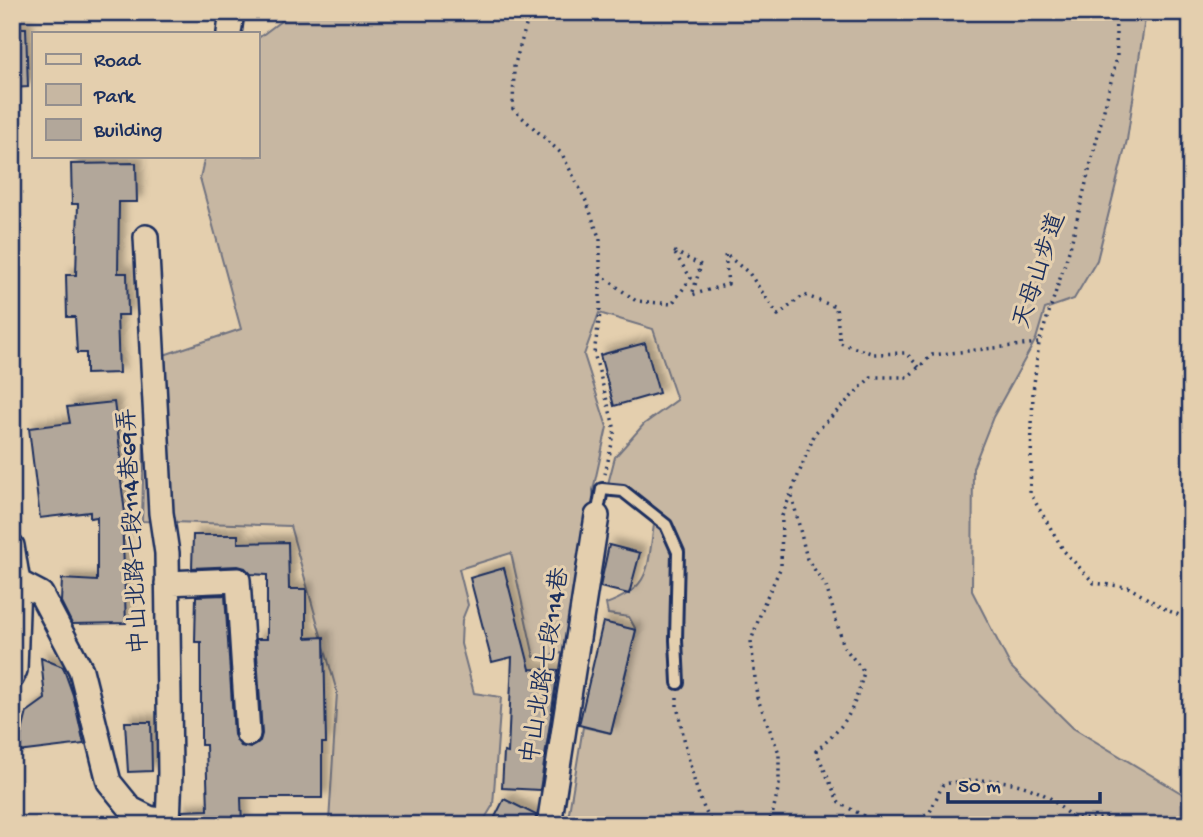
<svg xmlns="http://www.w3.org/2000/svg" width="1203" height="837" font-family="'Gochi Hand','LXGW WenKai TC',sans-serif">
<defs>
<filter id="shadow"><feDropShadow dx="6" dy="-6" stdDeviation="3.5" flood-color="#0004"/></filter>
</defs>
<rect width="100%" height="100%" fill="#e4cfae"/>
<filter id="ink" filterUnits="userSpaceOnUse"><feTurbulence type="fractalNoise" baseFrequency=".0143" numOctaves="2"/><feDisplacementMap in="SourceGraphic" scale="14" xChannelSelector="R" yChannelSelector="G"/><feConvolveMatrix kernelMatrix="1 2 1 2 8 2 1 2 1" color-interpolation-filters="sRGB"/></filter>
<g filter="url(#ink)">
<!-- green -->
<path fill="#c7b7a2" stroke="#717380" stroke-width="2" d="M 293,12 L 1146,12 L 1127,140 L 1097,260 L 1074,299 L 1045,309 L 1036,339 L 993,417 L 973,468 L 972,591 L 1011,667 L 1073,728 L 1191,799 L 1191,825 L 567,825 L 583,727 L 611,733 L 636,630 L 629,617 L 608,614 L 606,604 C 652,587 647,568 654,525 L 625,486 L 608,484 L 615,457 L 644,424 L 677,400 L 653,329 L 599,313 L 584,355 L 607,427 L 593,490 L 595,517 L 578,651 L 534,657 L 511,553 L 459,569 L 468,605 L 462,620 L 461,644 L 474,693 L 501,697 L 493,805 L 481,825 L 296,825 L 329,822 L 337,692 L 290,526 L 142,521 L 146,361 L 241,329 L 200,178 L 205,156 L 257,156 L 257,39 Z"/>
<!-- building -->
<path fill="#b2a79a" stroke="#1b2f5e" stroke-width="2" filter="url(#shadow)" d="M 12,28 L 26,28 L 28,87 L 12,88 Z
M 136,163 L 137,202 L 119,202 L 118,273 L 127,273 L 128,315 L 117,315 L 119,373 L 86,374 L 86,353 L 77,353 L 75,317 L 67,317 L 66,275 L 76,275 L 78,204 L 72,204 L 71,164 Z
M 645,343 L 659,393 L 614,406 L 600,355 Z
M 114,402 L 122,465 L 119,466 L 125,513 L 122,514 L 126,623 L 72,624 L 61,602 L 62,579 L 97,581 L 97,517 L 90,518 L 90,512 L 40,518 L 29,428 L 70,423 L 67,407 Z
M 193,535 L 238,535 L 238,543 L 288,542 L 289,589 L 306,589 L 306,638 L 324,637 L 326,743 L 322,743 L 322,798 L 241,798 L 242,825 L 181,825 L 182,811 L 208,810 L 206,745 L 201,745 L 201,642 L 195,642 L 196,596 L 225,595 L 234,735 L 241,746 L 250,748 L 260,741 L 262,734 L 256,639 L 267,639 L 267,575 L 251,574 L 245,568 L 238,566 L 192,568 Z
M 609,545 L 640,553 L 629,594 L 600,587 Z
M 504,568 L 530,669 L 558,670 L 540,790 L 502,788 L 504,752 L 508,753 L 512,657 L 492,662 L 470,578 Z
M 603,622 L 636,630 L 611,733 L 579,725 Z
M 41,658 L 63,667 L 73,695 L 84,744 L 17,752 L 27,712 L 45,699 Z
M 125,722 L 151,722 L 152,771 L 128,772 Z
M 504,799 L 536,815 L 535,825 L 491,825 Z"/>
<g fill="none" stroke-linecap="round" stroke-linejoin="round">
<defs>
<path id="service" d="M 597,516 L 602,489 L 623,491 L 666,525 L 678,552 L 676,640 L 678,683"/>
<path id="minor" d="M 228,12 L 231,19 L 229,33
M 146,237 L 161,513 L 167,553 L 170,773 L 168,822
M 12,546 L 18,582 L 15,670 L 12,677
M 18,582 L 41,594 L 81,670 L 109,782 L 131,809 L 149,818 L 168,822 L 167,825
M 167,583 L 238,580 L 248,734
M 549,825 L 597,516"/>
</defs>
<!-- service casing -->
<use href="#service" stroke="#1b2f5e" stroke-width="16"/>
<!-- minor casing -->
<use href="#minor" stroke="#1b2f5e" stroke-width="28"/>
<!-- path -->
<path stroke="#1b2f5e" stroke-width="3.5" stroke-dasharray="2 5" stroke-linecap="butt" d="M 530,12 L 514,67 L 513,109 L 562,154 L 587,203 L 600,240 L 600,314 L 594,353 L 615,430 L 605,474
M 1115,12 L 1117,57 L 1070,248 L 1039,343 L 1033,392 L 1030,493 L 1064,551 L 1094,583 L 1128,587 L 1167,610 L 1191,620
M 600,274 L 636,301 L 672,304 L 691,278 L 673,251 L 701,265 L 692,295 L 728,284 L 725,254 L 749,273 L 778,315 L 804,295 L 836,307 L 840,343 L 874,354 L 906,353 L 919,367
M 792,496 L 807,559 L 826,586 L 844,647 L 864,672 C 853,713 847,724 816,751 L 839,803 L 868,818 L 889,825
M 677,697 L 677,706 C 684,736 695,803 714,825
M 766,825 L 772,816 L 779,785 L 779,753 L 757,697 L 751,641 L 765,601 L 781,567 L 782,516 L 815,433 L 871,377 L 908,377 L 932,355 L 1039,343
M 906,825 L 930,812 L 943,784 C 980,778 1014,777 1048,797 C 1057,802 1065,814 1074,817 C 1093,823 1108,812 1127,825"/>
<!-- service -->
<use href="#service" stroke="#e4cfae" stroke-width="10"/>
<!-- minor -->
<use href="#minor" stroke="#e4cfae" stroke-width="23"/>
</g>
</g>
<g text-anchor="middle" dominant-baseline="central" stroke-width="6" stroke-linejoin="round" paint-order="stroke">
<!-- street labels -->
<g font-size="24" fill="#1b2f5e" stroke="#e4cfae">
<text transform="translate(1041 271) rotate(-72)">天母山步道</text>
<text transform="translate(135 531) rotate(-93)">中山北路七段114巷69弄</text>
<text transform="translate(547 666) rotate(-81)">中山北路七段114巷</text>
</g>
</g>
<!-- margin -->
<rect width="1203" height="837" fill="none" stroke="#e4cfae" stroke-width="42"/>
<rect x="21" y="21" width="1161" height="795" fill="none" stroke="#1b2f5e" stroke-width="2.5" filter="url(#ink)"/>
<!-- legend -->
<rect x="32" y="32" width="228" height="126" fill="#e4cfae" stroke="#948f8e" stroke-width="2"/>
<rect x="46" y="54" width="35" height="10" fill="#e4cfae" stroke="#948f8e" stroke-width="2"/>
<text x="94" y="66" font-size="21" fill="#1b2f5e">Road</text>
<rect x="46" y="84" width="35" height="21" fill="#c7b7a2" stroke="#948f8e" stroke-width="2"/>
<text x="94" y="102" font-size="21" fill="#1b2f5e">Park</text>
<rect x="46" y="119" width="35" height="21" fill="#b2a79a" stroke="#948f8e" stroke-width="2"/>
<text x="94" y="136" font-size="21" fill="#1b2f5e">Building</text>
<!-- scale -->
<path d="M948 792v10h152v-10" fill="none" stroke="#1b2f5e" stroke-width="3.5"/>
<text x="958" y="792" font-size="21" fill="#1b2f5e" stroke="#e4cfae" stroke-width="5" paint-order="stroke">50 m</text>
</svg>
